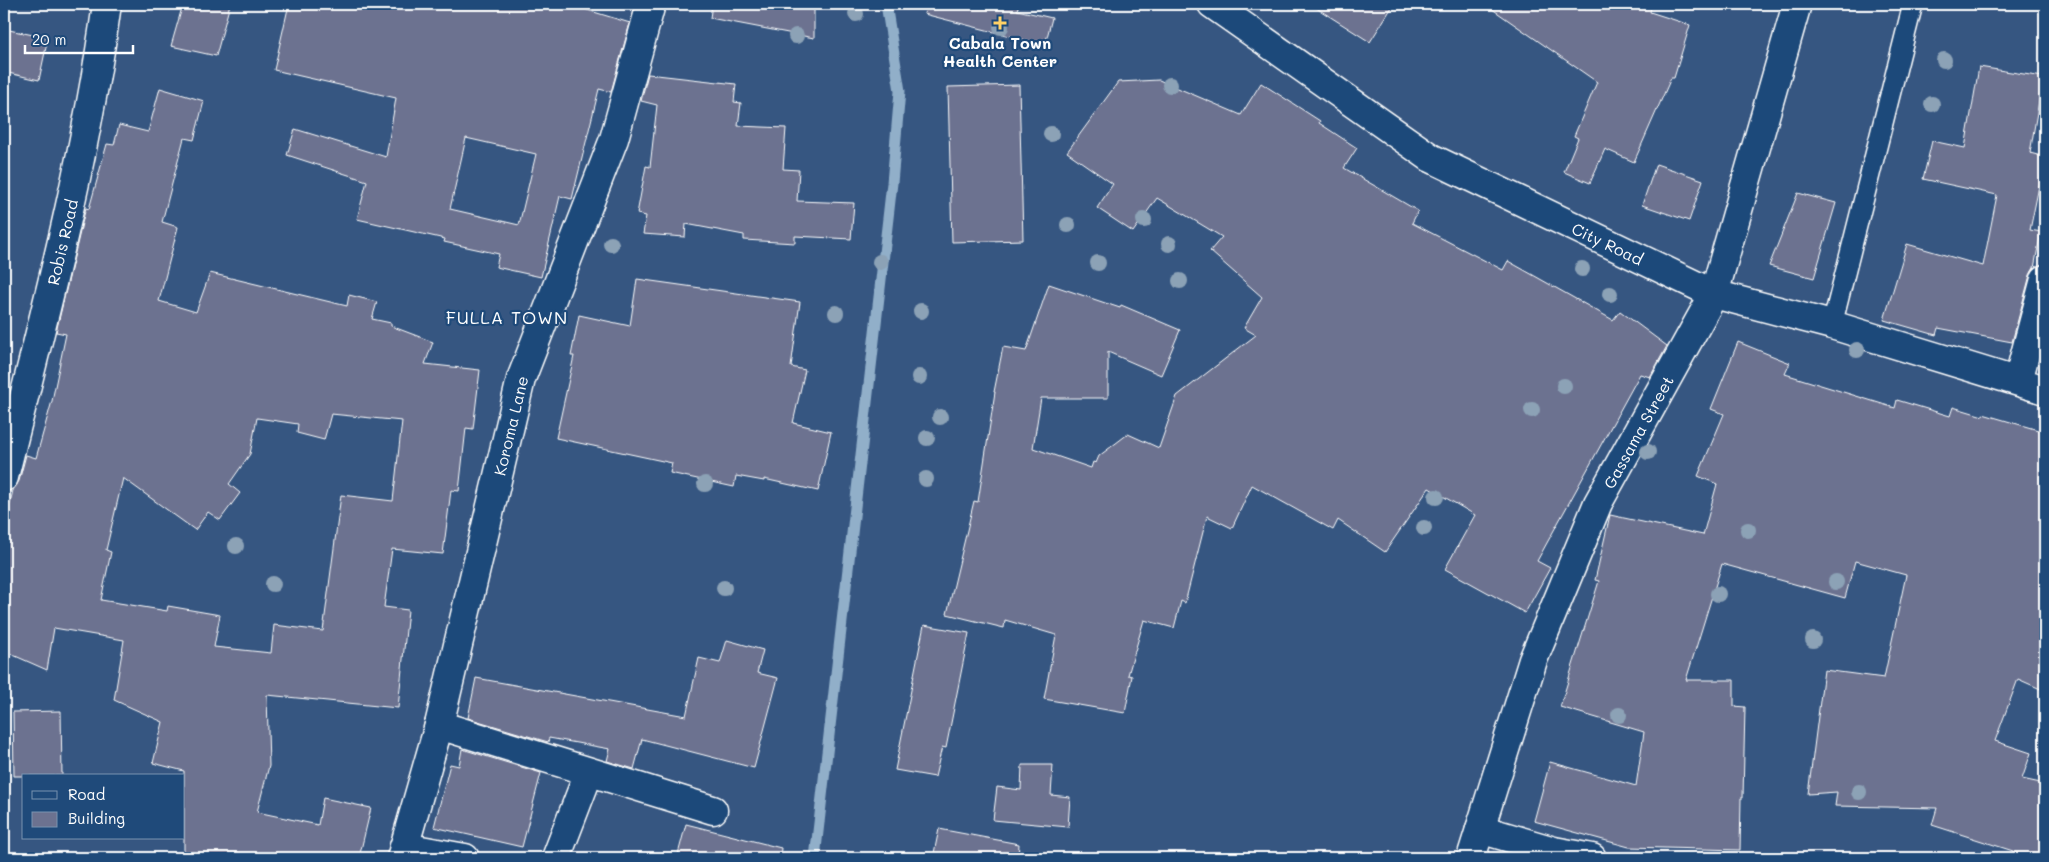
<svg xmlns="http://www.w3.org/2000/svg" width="2049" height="862" font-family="Mali,sans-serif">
<rect width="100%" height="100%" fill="#365681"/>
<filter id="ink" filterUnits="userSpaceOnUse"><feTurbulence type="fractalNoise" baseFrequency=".02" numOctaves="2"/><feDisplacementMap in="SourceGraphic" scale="10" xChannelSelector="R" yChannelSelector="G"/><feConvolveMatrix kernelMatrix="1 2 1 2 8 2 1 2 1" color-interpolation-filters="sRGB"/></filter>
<g filter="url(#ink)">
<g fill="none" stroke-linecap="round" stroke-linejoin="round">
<!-- stream -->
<path stroke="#91afc9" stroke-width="11" d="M 815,858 L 892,183 L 900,91 L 886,4"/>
</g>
<!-- building -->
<path fill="#6c7290" stroke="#fff" fill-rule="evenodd" d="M 183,4 L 230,4 L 216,56 L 171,46 Z
M 289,4 L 586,4 L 584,9 L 630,23 L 611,92 L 599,89 L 572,199 L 560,196 L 541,277 L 496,267 L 499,254 L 444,242 L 445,239 L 357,219 L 367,181 L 287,155 L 295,129 L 386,157 L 396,98 L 274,70 ZM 466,138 L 536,154 L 519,225 L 450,209 Z
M 712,4 L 814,4 L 814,38 L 710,18 Z
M 926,4 L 1019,4 L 1017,10 L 1052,18 L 1045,45 L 924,14 Z
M 1310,4 L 1394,4 L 1370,42 Z
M 1485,4 L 1652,4 L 1650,12 L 1690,25 L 1674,78 L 1671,78 L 1634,162 L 1605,149 L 1590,183 L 1564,172 L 1578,138 L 1574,136 L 1597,82 Z
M 4,29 L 48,38 L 39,80 L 4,72 Z
M 1979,67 L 2043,77 L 2030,153 L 2045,157 L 2030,230 L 2041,232 L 2034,268 L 2030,275 L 2012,342 L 1938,328 L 1936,335 L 1884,320 L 1907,244 L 1983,266 L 1997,195 L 1923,179 L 1932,141 L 1965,148 Z
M 648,74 L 736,84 L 734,102 L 741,103 L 738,126 L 786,128 L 783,169 L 799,170 L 797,201 L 854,203 L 851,239 L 795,236 L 795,243 L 744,240 L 744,235 L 686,224 L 685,237 L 643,234 L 646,216 L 637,214 L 646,166 L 650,167 L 657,105 L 641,101 Z
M 1159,80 L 1241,115 L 1261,83 L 1320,121 L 1319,123 L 1357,148 L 1344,168 L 1418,211 L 1412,223 L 1503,270 L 1508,261 L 1613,320 L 1620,311 L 1667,346 L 1650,377 L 1640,374 L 1537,561 L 1550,568 L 1525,613 L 1445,569 L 1475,515 L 1429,488 L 1385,552 L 1338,520 L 1333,530 L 1252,485 L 1232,528 L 1207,516 L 1185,603 L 1181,601 L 1174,628 L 1144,620 L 1128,675 L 1132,676 L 1125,713 L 1044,699 L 1056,635 L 1005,620 L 1004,628 L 947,614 L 974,501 L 978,502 L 995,392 L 994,392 L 1003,347 L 1026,351 L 1049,284 L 1120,308 L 1121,305 L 1180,330 L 1161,375 L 1108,352 L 1108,398 L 1041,398 L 1033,448 L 1091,468 L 1093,462 L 1096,463 L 1099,456 L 1128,434 L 1159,448 L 1177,396 L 1256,335 L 1244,328 L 1262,297 L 1210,251 L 1222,237 L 1157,198 L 1133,232 L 1097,208 L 1113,184 L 1067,152 L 1118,82 Z
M 1019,85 L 1023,240 L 952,242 L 948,87 Z
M 160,88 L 204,101 L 194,140 L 184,138 L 162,222 L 178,227 L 159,301 L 196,312 L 210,273 L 347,306 L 349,295 L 377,302 L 372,319 L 391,323 L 391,326 L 433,342 L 425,364 L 480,370 L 473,429 L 466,428 L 459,491 L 451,490 L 443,554 L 392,549 L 384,607 L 408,610 L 398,708 L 267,695 L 269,766 L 257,812 L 318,825 L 323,798 L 371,808 L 359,858 L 184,858 L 184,771 L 153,763 L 163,722 L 114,700 L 124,640 L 54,628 L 47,670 L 4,651 L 4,530 L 13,490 L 19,481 L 26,455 L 36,458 L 52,401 L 66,334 L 56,332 L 84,215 L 86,208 L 89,209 L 107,144 L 114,145 L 119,125 L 148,132 ZM 331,414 L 402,421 L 393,501 L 341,495 L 323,631 L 274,625 L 271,653 L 214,647 L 220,615 L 168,606 L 167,611 L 101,600 L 111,552 L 106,550 L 123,478 L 195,530 L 208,512 L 220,520 L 240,493 L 229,484 L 250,454 L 257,418 L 298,424 L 297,433 L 324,440 Z
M 1656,164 L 1703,180 L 1689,221 L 1642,205 Z
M 1798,193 L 1836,203 L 1814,278 L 1769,266 Z
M 637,279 L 800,302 L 791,367 L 805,370 L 793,423 L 831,432 L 818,491 L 764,479 L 764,481 L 736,476 L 734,487 L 670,473 L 672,463 L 556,438 L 574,356 L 571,356 L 579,315 L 630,326 Z
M 1738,342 L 1790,363 L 1785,374 L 1895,408 L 1897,400 L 1950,416 L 1953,407 L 1983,416 L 1983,414 L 2045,432 L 2045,691 L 2018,679 L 1995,741 L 2031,753 L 2022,779 L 2045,784 L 2045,858 L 2012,858 L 2013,851 L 1932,825 L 1937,808 L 1835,806 L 1837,792 L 1808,794 L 1824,670 L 1884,678 L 1906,575 L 1855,561 L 1845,598 L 1722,564 L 1686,680 L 1734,680 L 1734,706 L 1745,707 L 1743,798 L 1741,798 L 1740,850 L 1629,847 L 1534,821 L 1550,762 L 1636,786 L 1644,732 L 1560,707 L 1599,581 L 1595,580 L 1610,515 L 1703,535 L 1717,484 L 1698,476 L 1724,414 L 1711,409 Z
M 924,625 L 969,633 L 946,748 L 942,747 L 935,777 L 895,770 Z
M 727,640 L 763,650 L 757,673 L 778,678 L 754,768 L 642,739 L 634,769 L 607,761 L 610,749 L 549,738 L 548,742 L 468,718 L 476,678 L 686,716 L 699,658 L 720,663 Z
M 61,711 L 62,776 L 14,776 L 13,712 Z
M 462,749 L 541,773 L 522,847 L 434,827 L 450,764 L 459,766 Z
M 1022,765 L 1053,765 L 1051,795 L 1070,797 L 1068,827 L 993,820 L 997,787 L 1021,790 Z
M 686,824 L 781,848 L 780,858 L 677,858 Z
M 939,829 L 1019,844 L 1018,858 L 933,858 Z"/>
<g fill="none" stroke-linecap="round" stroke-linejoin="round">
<defs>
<path id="lane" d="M 1832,325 L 1913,4"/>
<g id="street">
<path d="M 2018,381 L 2045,279"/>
<path id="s1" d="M 4,477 C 43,320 85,164 107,4"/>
<path d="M 439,725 L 713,810"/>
<path d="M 1480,829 L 1554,851 L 1592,858"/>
<path d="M 404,847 L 465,858"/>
<path id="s2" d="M 401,858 L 439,725 L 521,379 L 614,139 L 651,4"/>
<path d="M 556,858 L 589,772"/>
<path id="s3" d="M 1471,858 L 1533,660 L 1598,503 L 1714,294 L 1797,4"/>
</g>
<g id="secondary">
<path id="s4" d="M 1212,4 L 1431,158 L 1714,294 L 1832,325 L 2045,390"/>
</g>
</defs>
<!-- lane casing -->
<use href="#lane" stroke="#fff" stroke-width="22"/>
<!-- street casing -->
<use href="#street" stroke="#fff" stroke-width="31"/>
<!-- secondary casing -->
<use href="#secondary" stroke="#fff" stroke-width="31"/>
<!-- lane -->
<use href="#lane" stroke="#1f4a7a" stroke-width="19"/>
<!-- street -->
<use href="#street" stroke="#1f4a7a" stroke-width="28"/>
<!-- secondary -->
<use href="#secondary" stroke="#1f4a7a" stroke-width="28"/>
</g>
<!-- trees -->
<g fill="#8ca2b6">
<circle cx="856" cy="14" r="8"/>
<circle cx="1001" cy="27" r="8"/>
<circle cx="796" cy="36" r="8"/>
<circle cx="1944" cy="60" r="8"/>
<circle cx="1170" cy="85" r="8"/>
<circle cx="1932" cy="104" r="8"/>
<circle cx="1051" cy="134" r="8"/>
<circle cx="1144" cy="220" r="8"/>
<circle cx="1068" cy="225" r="8"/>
<circle cx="611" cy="244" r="8"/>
<circle cx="1169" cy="244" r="8"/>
<circle cx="880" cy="262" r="8"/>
<circle cx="1098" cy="263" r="8"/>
<circle cx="1582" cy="269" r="8"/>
<circle cx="1180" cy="281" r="8"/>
<circle cx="1610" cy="294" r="8"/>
<circle cx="921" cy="311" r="8"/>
<circle cx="836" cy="313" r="8"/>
<circle cx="1857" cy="350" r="8"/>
<circle cx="919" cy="377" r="8"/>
<circle cx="1564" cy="386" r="8"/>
<circle cx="1532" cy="410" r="8"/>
<circle cx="940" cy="417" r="8"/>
<circle cx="927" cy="438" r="8"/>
<circle cx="1648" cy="452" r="8"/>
<circle cx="926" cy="479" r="8"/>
<circle cx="705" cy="484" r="8"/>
<circle cx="1436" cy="497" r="8"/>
<circle cx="1424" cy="528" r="8"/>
<circle cx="1748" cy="530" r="8"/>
<circle cx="236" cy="546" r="8"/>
<circle cx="1836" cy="582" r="8"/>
<circle cx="273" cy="584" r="8"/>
<circle cx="724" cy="588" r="8"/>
<circle cx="1718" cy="594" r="8"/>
<circle cx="1813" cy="640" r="8"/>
<circle cx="1619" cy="715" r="8"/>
<circle cx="1859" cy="792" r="8"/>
</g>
</g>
<!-- markers -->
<path fill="#ffd166" stroke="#1f4a7a" stroke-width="2" d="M997.5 15.5h5v5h5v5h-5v5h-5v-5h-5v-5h5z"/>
<g text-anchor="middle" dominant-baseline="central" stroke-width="4.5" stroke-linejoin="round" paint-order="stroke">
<!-- poi labels -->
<g font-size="16" font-weight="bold" fill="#fff" stroke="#1f4a7a">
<text x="1000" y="42">Cabala Town<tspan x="1000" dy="18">Health Center</tspan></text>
</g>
<!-- street labels -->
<g font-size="16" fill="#fff" stroke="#1f4a7a">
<text stroke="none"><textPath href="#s1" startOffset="242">Robis Road</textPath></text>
<text stroke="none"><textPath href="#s4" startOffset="464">City Road</textPath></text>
<text stroke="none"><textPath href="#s2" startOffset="446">Koroma Lane</textPath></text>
<text stroke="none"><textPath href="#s3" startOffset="459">Gassama Street</textPath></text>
</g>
<!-- neighbourhood labels -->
<g font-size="18" letter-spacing="1" fill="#fff" stroke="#1f4a7a">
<text x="507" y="317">FULLA TOWN</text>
</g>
</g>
<!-- margin -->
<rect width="2049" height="862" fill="none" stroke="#1f4a7a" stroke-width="20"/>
<rect x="10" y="10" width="2029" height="842" fill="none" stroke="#fff" stroke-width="2" filter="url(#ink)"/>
<!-- legend -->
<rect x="22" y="774" width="162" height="65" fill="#1f4a7a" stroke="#7992af"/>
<rect x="32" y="791" width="25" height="8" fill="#1f4a7a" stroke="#7992af"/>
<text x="68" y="800" font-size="15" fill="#ffffff">Road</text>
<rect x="32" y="812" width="25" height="15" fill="#6c7290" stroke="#7992af"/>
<text x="68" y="824" font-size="15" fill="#ffffff">Building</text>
<!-- scale -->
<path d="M25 45v8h108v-8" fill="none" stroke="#ffffff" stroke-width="2.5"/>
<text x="32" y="45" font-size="15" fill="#ffffff" stroke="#1f4a7a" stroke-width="4" paint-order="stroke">20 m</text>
</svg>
